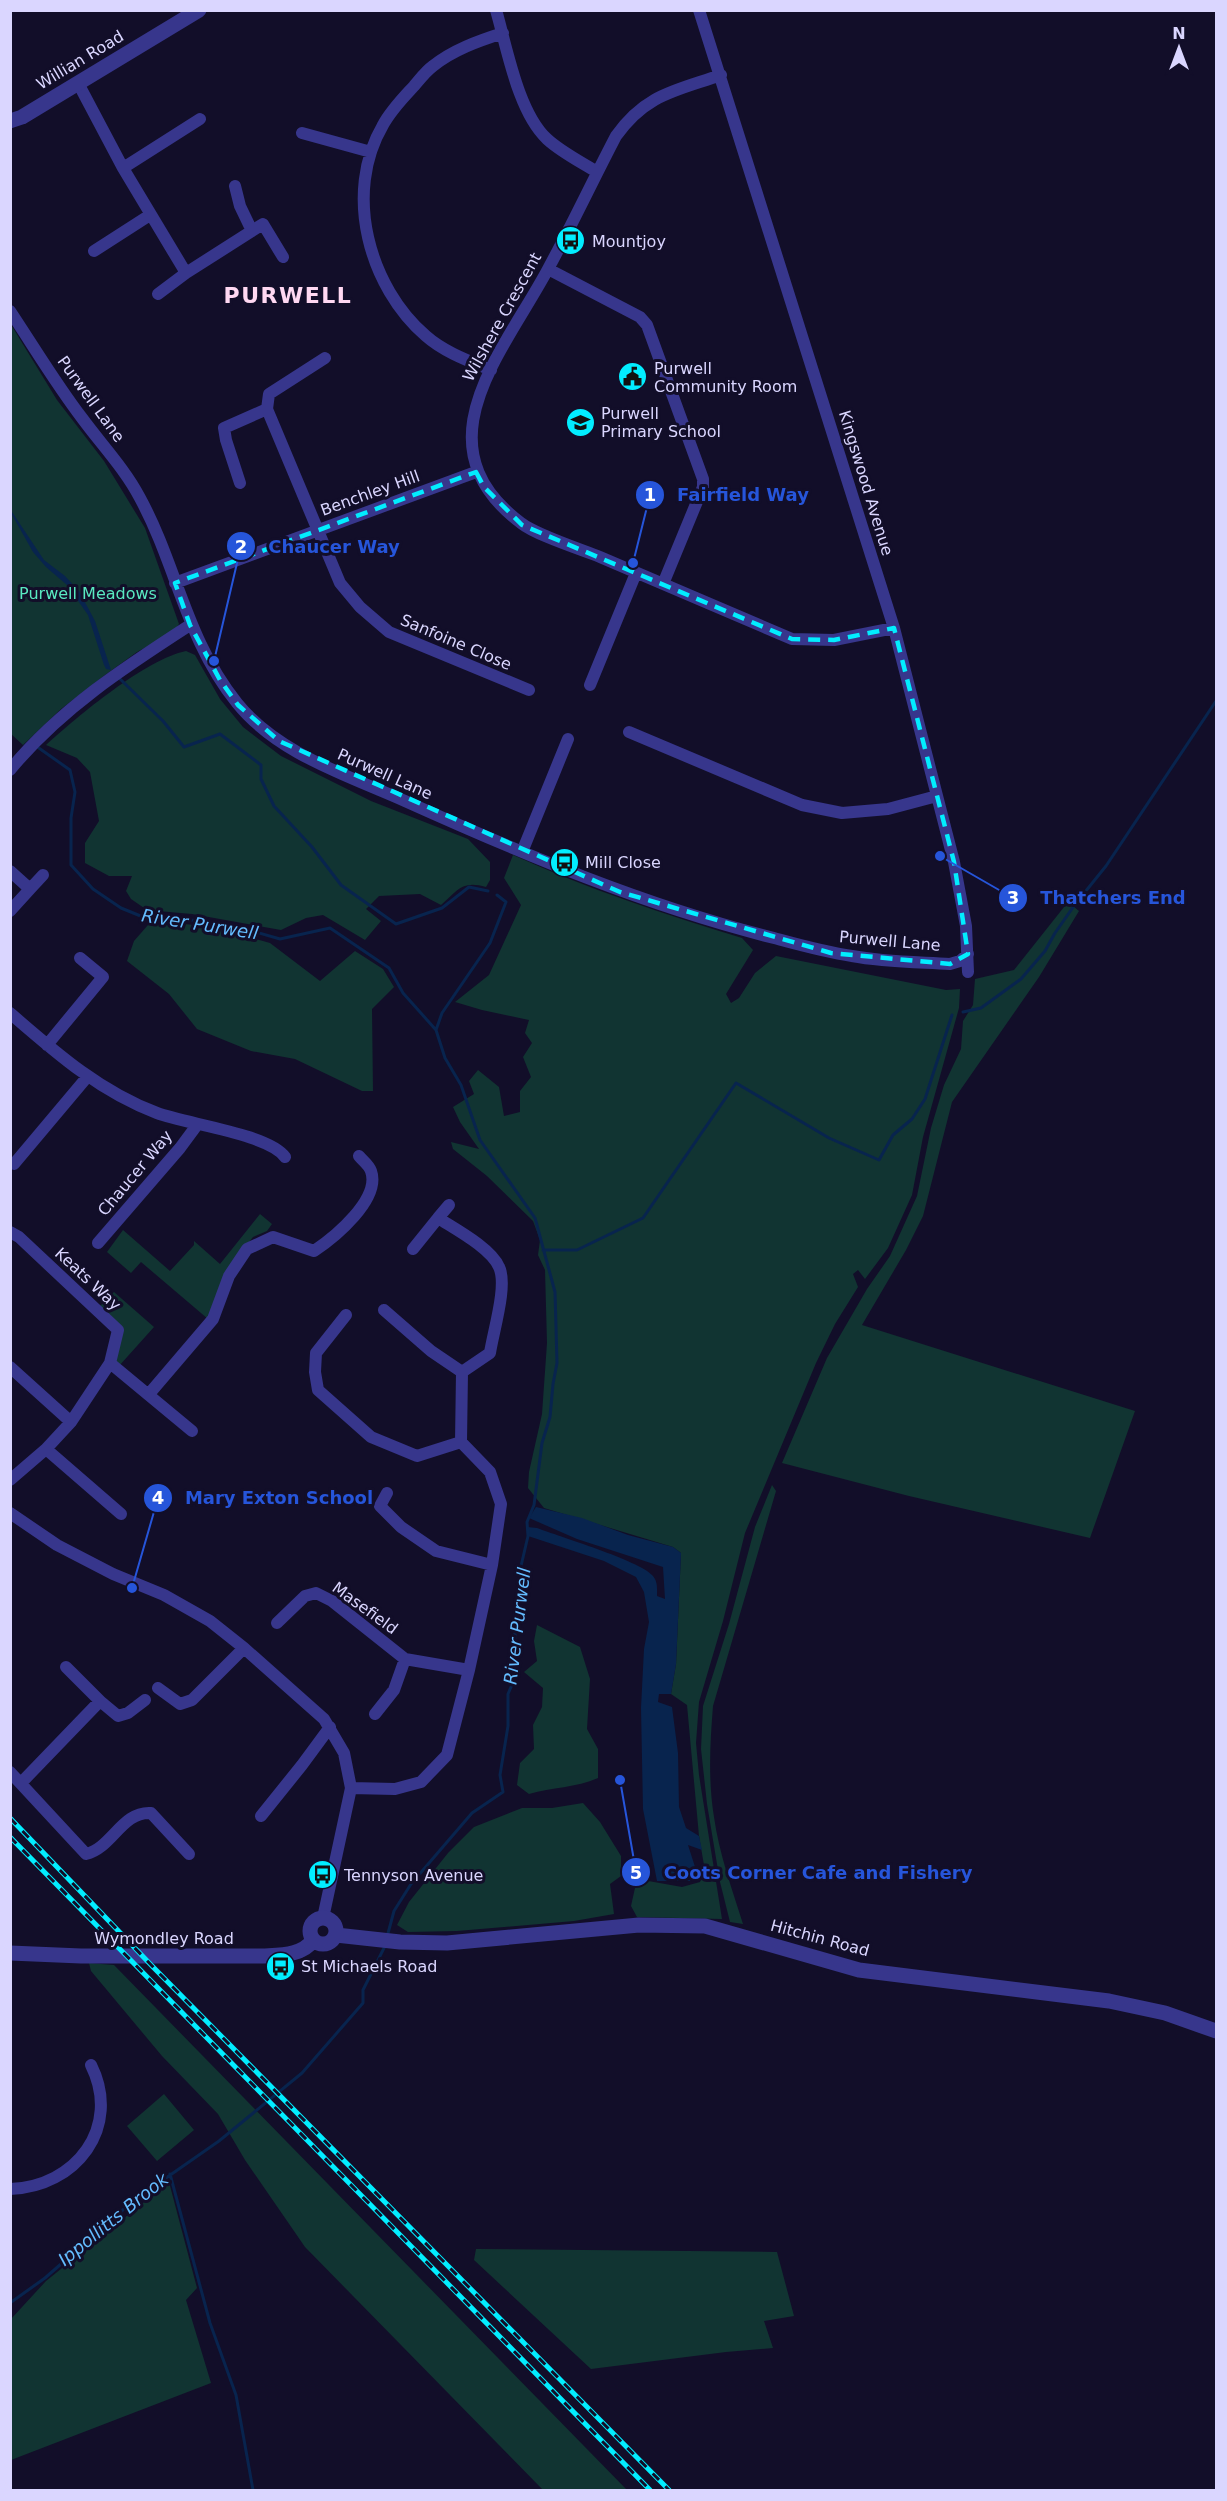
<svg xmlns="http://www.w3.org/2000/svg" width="1227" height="2501" font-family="'DejaVu Sans',sans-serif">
<rect width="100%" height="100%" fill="#120e29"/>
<!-- green -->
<path fill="#113432" d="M 10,323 L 57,400 L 104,461 L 145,528 L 179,624 L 174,632 L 137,652 L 105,675 L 61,709 L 23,745 L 10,733 Z
M 186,651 L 195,655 L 220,699 L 243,727 L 281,756 L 371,801 L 468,839 L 490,862 L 490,880 L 486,887 C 462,880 458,890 441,905 L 420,894 L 379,896 L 366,909 L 381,921 L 365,940 L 323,915 L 306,918 L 281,930 L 192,914 L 147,910 L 131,899 L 126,891 L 132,876 L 109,876 L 85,863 L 85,843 L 99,821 L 90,772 L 77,758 L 46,745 C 78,716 146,659 186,651 Z
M 513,855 C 588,889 664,914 742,938 L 753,950 L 726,994 L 731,1003 L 739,998 L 755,973 L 776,956 L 946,990 L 960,989 L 959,1008 L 923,1137 L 912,1195 L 888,1248 L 865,1279 L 858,1270 L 853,1274 L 858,1287 L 835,1324 L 816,1363 L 745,1533 L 723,1621 L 699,1702 L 696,1743 L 699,1775 L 722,1919 L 637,1917 L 631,1906 L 637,1879 L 682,1887 L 700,1882 L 705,1871 L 699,1836 L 687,1705 L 671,1694 L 676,1664 L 681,1553 L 673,1547 L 544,1508 L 528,1488 L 529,1472 L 542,1414 L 547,1343 L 545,1270 L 538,1255 L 540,1240 L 533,1221 L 487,1176 L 453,1149 L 451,1142 L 479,1149 L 460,1122 L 453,1107 L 474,1094 L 469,1081 L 478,1070 L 499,1087 L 504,1116 L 520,1112 L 520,1091 L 531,1077 L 523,1057 L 532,1043 L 525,1033 L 529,1020 L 482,1010 L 455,1002 L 489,975 L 521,905 L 504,878 Z
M 1068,902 L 1079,911 L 1039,977 L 952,1102 L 923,1216 L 906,1250 L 862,1325 L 1135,1411 L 1090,1538 L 909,1496 L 782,1463 L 827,1358 L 867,1289 L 890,1256 L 917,1196 L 931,1128 L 944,1085 L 961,1049 L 963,1021 L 973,1005 L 975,979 L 1014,970 Z
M 177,923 L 217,928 L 270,943 L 320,981 L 355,951 L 383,969 L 394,987 L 372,1009 L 373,1091 L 362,1091 L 295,1059 L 251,1051 L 197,1029 L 169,994 L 127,961 L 134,941 L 148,925 Z
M 260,1214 L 272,1224 L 267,1231 L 253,1237 L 225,1273 L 208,1319 L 141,1262 L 131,1273 L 107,1252 L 123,1230 L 170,1271 L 194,1245 L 194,1241 L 220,1264 Z
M 114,1292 L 154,1327 L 119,1366 L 115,1363 L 122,1329 L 99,1307 Z
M 772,1485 L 776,1491 L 713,1706 C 710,1743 708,1780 714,1817 C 719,1853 732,1889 743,1924 L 730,1922 L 720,1882 L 707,1804 L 701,1749 L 703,1706 L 729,1624 L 755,1527 Z
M 537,1625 L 580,1647 L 590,1679 L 587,1729 L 598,1749 L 598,1778 C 576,1788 552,1787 529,1794 L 517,1785 L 520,1763 L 534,1749 L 533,1725 L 542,1707 L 543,1688 L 524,1672 L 537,1661 L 534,1641 Z
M 583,1803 L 600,1822 L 621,1856 L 621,1876 L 610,1884 L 614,1914 L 574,1921 L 457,1931 L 408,1932 L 397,1925 L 409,1902 L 448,1853 L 474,1827 L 522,1808 L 552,1808 Z
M 89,1963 L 114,1965 L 627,2490 L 543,2490 L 305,2247 L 245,2160 L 218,2114 L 162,2056 L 91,1971 Z
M 164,2094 L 194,2130 L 157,2161 L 127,2126 Z
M 169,2182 L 197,2288 L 186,2300 L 211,2383 L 11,2460 L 11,2319 L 46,2281 Z
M 476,2249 L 777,2252 L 794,2316 L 764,2321 L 773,2348 L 726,2352 L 591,2369 L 474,2260 Z"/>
<!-- water -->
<path fill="#08244e" d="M 10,509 L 44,560 L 65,576 L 79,591 L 95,621 L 111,670 L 106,669 L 104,665 L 88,615 L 67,585 L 46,567 L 33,552 L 11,513 Z
M 536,1507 L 582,1518 L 628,1535 L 673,1547 L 681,1553 L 676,1664 L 671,1694 L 659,1694 L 658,1702 L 672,1707 L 678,1753 L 679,1807 L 686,1828 L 699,1836 L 702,1850 L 688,1845 L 696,1870 L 690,1881 L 657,1881 L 643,1809 L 641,1708 L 644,1649 L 649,1622 L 644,1592 L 636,1577 L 604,1561 L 528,1536 L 527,1527 L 537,1528 C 558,1536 640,1561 652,1575 C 658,1581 657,1588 657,1596 L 665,1599 L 663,1567 L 577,1539 L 529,1518 Z"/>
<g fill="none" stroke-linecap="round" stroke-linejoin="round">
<!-- stream -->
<path stroke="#08244e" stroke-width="3" d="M 117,676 L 163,721 L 184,747 L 220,734 L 261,765 L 261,779 L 274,806 L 312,847 L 341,885 L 396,924 L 442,908 L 469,887 L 488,891
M 36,746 L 70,770 L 75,792 L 71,818 L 71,865 L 93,889 L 121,908 L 148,919 L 184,919 L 235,926 L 280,939 L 330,928 L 389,968 L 403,993 L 436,1030 L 445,1058 L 461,1085 L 480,1140 L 535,1218 L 555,1292 L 557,1363 L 553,1384 L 550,1417 L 542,1443 L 534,1505 L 527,1522 L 528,1536 L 521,1566 L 522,1600 L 515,1611 L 515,1648 L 511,1661 L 514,1680 L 508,1694 L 508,1726 L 500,1775 L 503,1792 L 472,1813 L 411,1884 L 394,1911 L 387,1937
M 1081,897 L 1106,866 L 1216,701
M 963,1012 L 981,1008 L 1021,979 L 1045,951 L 1055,933 L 1076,903
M 436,1030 L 442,1013 L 490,943 L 506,902 L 497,895
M 543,1250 L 577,1250 L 643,1218 L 736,1083 L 829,1138 L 879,1160 L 893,1135 L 912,1119 L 925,1099 L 952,1015
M 170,2174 L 210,2323 L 236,2395 L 253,2490
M 10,2303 L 45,2278 L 133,2201 L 219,2141 L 302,2073 L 363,2003 L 363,1990 L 385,1946"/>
<!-- minor -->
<path stroke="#37368c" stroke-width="12" d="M 496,10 C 507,48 518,112 547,139 C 561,152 581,162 597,172
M 699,10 L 894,628 L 954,862 L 966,926 L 968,972
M 721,75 C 675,91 646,94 616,136 C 593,180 572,225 548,269 C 503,353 417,445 521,523 C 536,535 580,549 600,557 C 664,584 728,612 792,639 L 834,640 L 894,628
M 78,83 L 123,168 L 186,273 L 263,224 L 283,257
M 302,133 L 371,152
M 123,168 L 200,119
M 235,186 L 240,206 L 252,231
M 94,251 L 150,215
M 548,269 L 640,317 L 647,325 L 703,479 L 703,487 L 663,584
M 158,294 L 186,273
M 10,311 C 34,347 56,384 82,418 C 101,444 125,469 140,498 C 177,566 186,640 237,703 C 278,754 347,775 405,801 C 525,855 646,906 774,938 C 800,945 825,952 852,956 C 884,962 917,962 950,964 L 960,961 L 968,954
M 325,358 L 269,394 L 267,409 L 340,583 L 360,607 L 389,632 L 529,690
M 491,370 C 469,361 444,352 426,336 C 369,287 343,193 383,125 C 391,110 403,98 414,86 C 420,79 426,71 433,66 C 453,50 478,41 503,33
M 240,483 L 226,440 L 224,428 L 267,409
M 175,583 L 476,472
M 590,685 L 636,573
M 629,732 L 802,805 L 842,813 L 888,809 L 937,796
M 10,770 C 60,709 125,667 190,625
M 522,852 L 568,739
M 10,871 L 30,889 L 10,911
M 30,889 L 43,875
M 10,1013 C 55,1052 100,1092 157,1113 C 186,1124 269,1134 285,1157
M 47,1045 L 103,977 L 80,958
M 14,1164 L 88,1076
M 438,1218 L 449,1205
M 10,1232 L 19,1237 L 118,1330 L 110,1363 L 71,1422 L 46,1449 L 10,1480
M 98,1243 L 180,1148 L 197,1125
M 384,1310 L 431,1351 L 462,1372
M 346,1315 L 316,1353 L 315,1372 L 318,1390 L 371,1437 L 417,1456 L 461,1442
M 110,1363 L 192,1431
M 10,1367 L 71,1422
M 149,1394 L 213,1319 L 229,1276 L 247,1249 L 273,1237 L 314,1251 C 335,1237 381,1199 371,1171 C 369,1165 363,1161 359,1156
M 46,1449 L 121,1514
M 387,1493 L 380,1506 L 401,1527 L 436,1551 L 492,1565
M 10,1513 L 57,1545 L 113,1574 L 164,1595 L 210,1621 L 244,1648 L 324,1719 L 344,1753 L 351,1788 L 323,1918
M 277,1623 L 305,1596 L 316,1593 L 332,1601 L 405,1659 L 469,1670
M 66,1667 L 100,1701
M 158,1688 L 180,1704 L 192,1700 L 244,1648
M 375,1714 L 394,1690 L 405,1659
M 10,1772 L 86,1854 C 112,1848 122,1811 151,1813 L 189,1854
M 21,1783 L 100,1701 L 118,1716 L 128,1713 L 145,1700
M 351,1788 L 395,1789 L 421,1782 L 447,1755 L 469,1670 L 492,1565 L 501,1504 L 490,1472 L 461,1442 L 462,1372 L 490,1353 C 493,1332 508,1285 499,1267 C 491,1248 455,1229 438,1218 L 413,1249
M 261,1816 L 302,1765 L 330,1727
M 10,2189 C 76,2187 122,2127 91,2065"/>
<!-- tertiary -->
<path stroke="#37368c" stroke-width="15" d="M 10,121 L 22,117 L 199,10
M310 1931a13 13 0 1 1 26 0a13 13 0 1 1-26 0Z
M 336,1935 L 400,1942 L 447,1943 L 639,1925 L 705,1926 L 859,1970 L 1109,2001 L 1165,2013 L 1216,2031
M 10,1953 L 81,1956 L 265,1956 C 282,1955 303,1955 313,1940"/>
<defs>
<path id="rail" d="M 10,1818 L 154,1968 L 669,2490
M 10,1837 L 650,2490"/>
</defs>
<!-- rail casing -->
<use href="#rail" stroke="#02edff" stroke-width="5"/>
<!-- rail -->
<use href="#rail" stroke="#120e29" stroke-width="3" stroke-dasharray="9" stroke-linecap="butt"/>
</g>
<!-- marked area -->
<path fill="none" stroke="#02edff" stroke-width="4.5" stroke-dasharray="12 8" stroke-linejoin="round" d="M 476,472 L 484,487 L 522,525 L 792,639 L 834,640 L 894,628 L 954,862 L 968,954 L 950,964 L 831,953 L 620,892 L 279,741 L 238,705 L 220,680 L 190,625 L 175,583 Z"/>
<!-- icons -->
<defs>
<symbol id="bus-disc" viewBox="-11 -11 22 22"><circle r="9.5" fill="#02edff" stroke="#120e29"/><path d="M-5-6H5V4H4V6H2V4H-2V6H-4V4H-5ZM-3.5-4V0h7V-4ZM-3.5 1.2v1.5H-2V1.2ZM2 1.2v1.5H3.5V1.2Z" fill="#111"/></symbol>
<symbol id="civic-disc" viewBox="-11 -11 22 22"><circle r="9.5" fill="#02edff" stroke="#120e29"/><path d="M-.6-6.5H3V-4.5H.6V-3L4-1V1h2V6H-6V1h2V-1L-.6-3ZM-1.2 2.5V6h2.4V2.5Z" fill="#111"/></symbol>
<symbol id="school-disc" viewBox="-11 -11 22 22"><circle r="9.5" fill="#02edff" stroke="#120e29"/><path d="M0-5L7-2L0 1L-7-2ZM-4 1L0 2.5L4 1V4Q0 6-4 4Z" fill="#111"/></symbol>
</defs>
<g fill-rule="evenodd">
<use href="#bus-disc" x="554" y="224" width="33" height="33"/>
<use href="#civic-disc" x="616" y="360" width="33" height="33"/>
<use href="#school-disc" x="564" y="406" width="33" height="33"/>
<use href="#bus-disc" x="548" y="846" width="33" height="33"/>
<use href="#bus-disc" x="306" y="1858" width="33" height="33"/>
<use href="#bus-disc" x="264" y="1950" width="33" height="33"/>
</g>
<g text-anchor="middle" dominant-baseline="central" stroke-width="6" stroke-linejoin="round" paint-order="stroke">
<!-- street labels -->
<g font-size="16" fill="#dad6ff" stroke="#120e29">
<text transform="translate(80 60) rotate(-31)">Willian Road</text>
<text transform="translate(502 317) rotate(-61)">Wilshere Crescent</text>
<text transform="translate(91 399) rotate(54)">Purwell Lane</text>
<text transform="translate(866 483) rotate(73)">Kingswood Avenue</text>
<text transform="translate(370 493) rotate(-20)">Benchley Hill</text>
<text transform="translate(456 642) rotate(23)">Sanfoine Close</text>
<text transform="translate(385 774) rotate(24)">Purwell Lane</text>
<text transform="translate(890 941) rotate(5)">Purwell Lane</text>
<text transform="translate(135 1173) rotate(-50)">Chaucer Way</text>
<text transform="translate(88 1279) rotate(43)">Keats Way</text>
<text transform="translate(365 1608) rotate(36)">Masefield</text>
<text x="164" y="1938">Wymondley Road</text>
<text transform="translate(820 1938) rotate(15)">Hitchin Road</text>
</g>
<!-- poi labels -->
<g font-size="16" fill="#dad6ff" stroke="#120e29" text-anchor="start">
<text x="592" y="241">Mountjoy</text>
<text x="654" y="368">Purwell<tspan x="654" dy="18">Community Room</tspan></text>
<text x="601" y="413">Purwell<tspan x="601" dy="18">Primary School</tspan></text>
<text x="585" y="862">Mill Close</text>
<text x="344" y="1875">Tennyson Avenue</text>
<text x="301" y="1966">St Michaels Road</text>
</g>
<!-- park labels -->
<g font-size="16" fill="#59e9c1" stroke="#120e29">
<text x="88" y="593">Purwell Meadows</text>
</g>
<!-- water labels -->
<g font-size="18" font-style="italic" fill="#64bcff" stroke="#120e29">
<text transform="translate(200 924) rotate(9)">River Purwell</text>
<text transform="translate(517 1626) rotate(-83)">River Purwell</text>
<text transform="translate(113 2219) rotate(-39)">Ippollitts Brook</text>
</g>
<!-- district labels -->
<g font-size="22" font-weight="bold" letter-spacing="1.5" fill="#ffd8f2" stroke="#120e29">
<text x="288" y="295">PURWELL</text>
</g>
</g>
<!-- callouts -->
<path fill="none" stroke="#2655da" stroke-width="2" d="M633 563L650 495M214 661L241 546M940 856L1013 898M132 1588L158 1498M620 1780L636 1872"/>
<g fill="#2655da" stroke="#120e29" stroke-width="2">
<circle cx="633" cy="563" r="6"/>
<circle cx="214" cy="661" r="6"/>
<circle cx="940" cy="856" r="6"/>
<circle cx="132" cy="1588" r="6"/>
<circle cx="620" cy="1780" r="6"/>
<circle cx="650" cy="495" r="15"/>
<circle cx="241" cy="546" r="15"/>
<circle cx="1013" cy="898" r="15"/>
<circle cx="158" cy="1498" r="15"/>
<circle cx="636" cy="1872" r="15"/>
</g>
<g font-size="18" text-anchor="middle" font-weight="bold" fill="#fff">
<text x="650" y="501">1</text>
<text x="241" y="553">2</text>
<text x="1013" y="904">3</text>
<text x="158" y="1504">4</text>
<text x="636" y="1879">5</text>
</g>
<g font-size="18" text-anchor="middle" font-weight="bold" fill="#2655da" stroke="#120e29" stroke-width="6" stroke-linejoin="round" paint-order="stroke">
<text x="743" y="501">Fairfield Way</text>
<text x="334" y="553">Chaucer Way</text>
<text x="1113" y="904">Thatchers End</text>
<text x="279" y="1504">Mary Exton School</text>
<text x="818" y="1879">Coots Corner Cafe and Fishery</text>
</g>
<!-- border -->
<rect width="1227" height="2501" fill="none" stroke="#dad6ff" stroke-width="24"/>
<!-- north arrow -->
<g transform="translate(1179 48)" stroke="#120e29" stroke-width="4.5" paint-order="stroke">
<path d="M0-4.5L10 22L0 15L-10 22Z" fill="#dad6ff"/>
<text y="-9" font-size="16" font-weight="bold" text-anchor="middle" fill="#dad6ff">N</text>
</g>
</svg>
